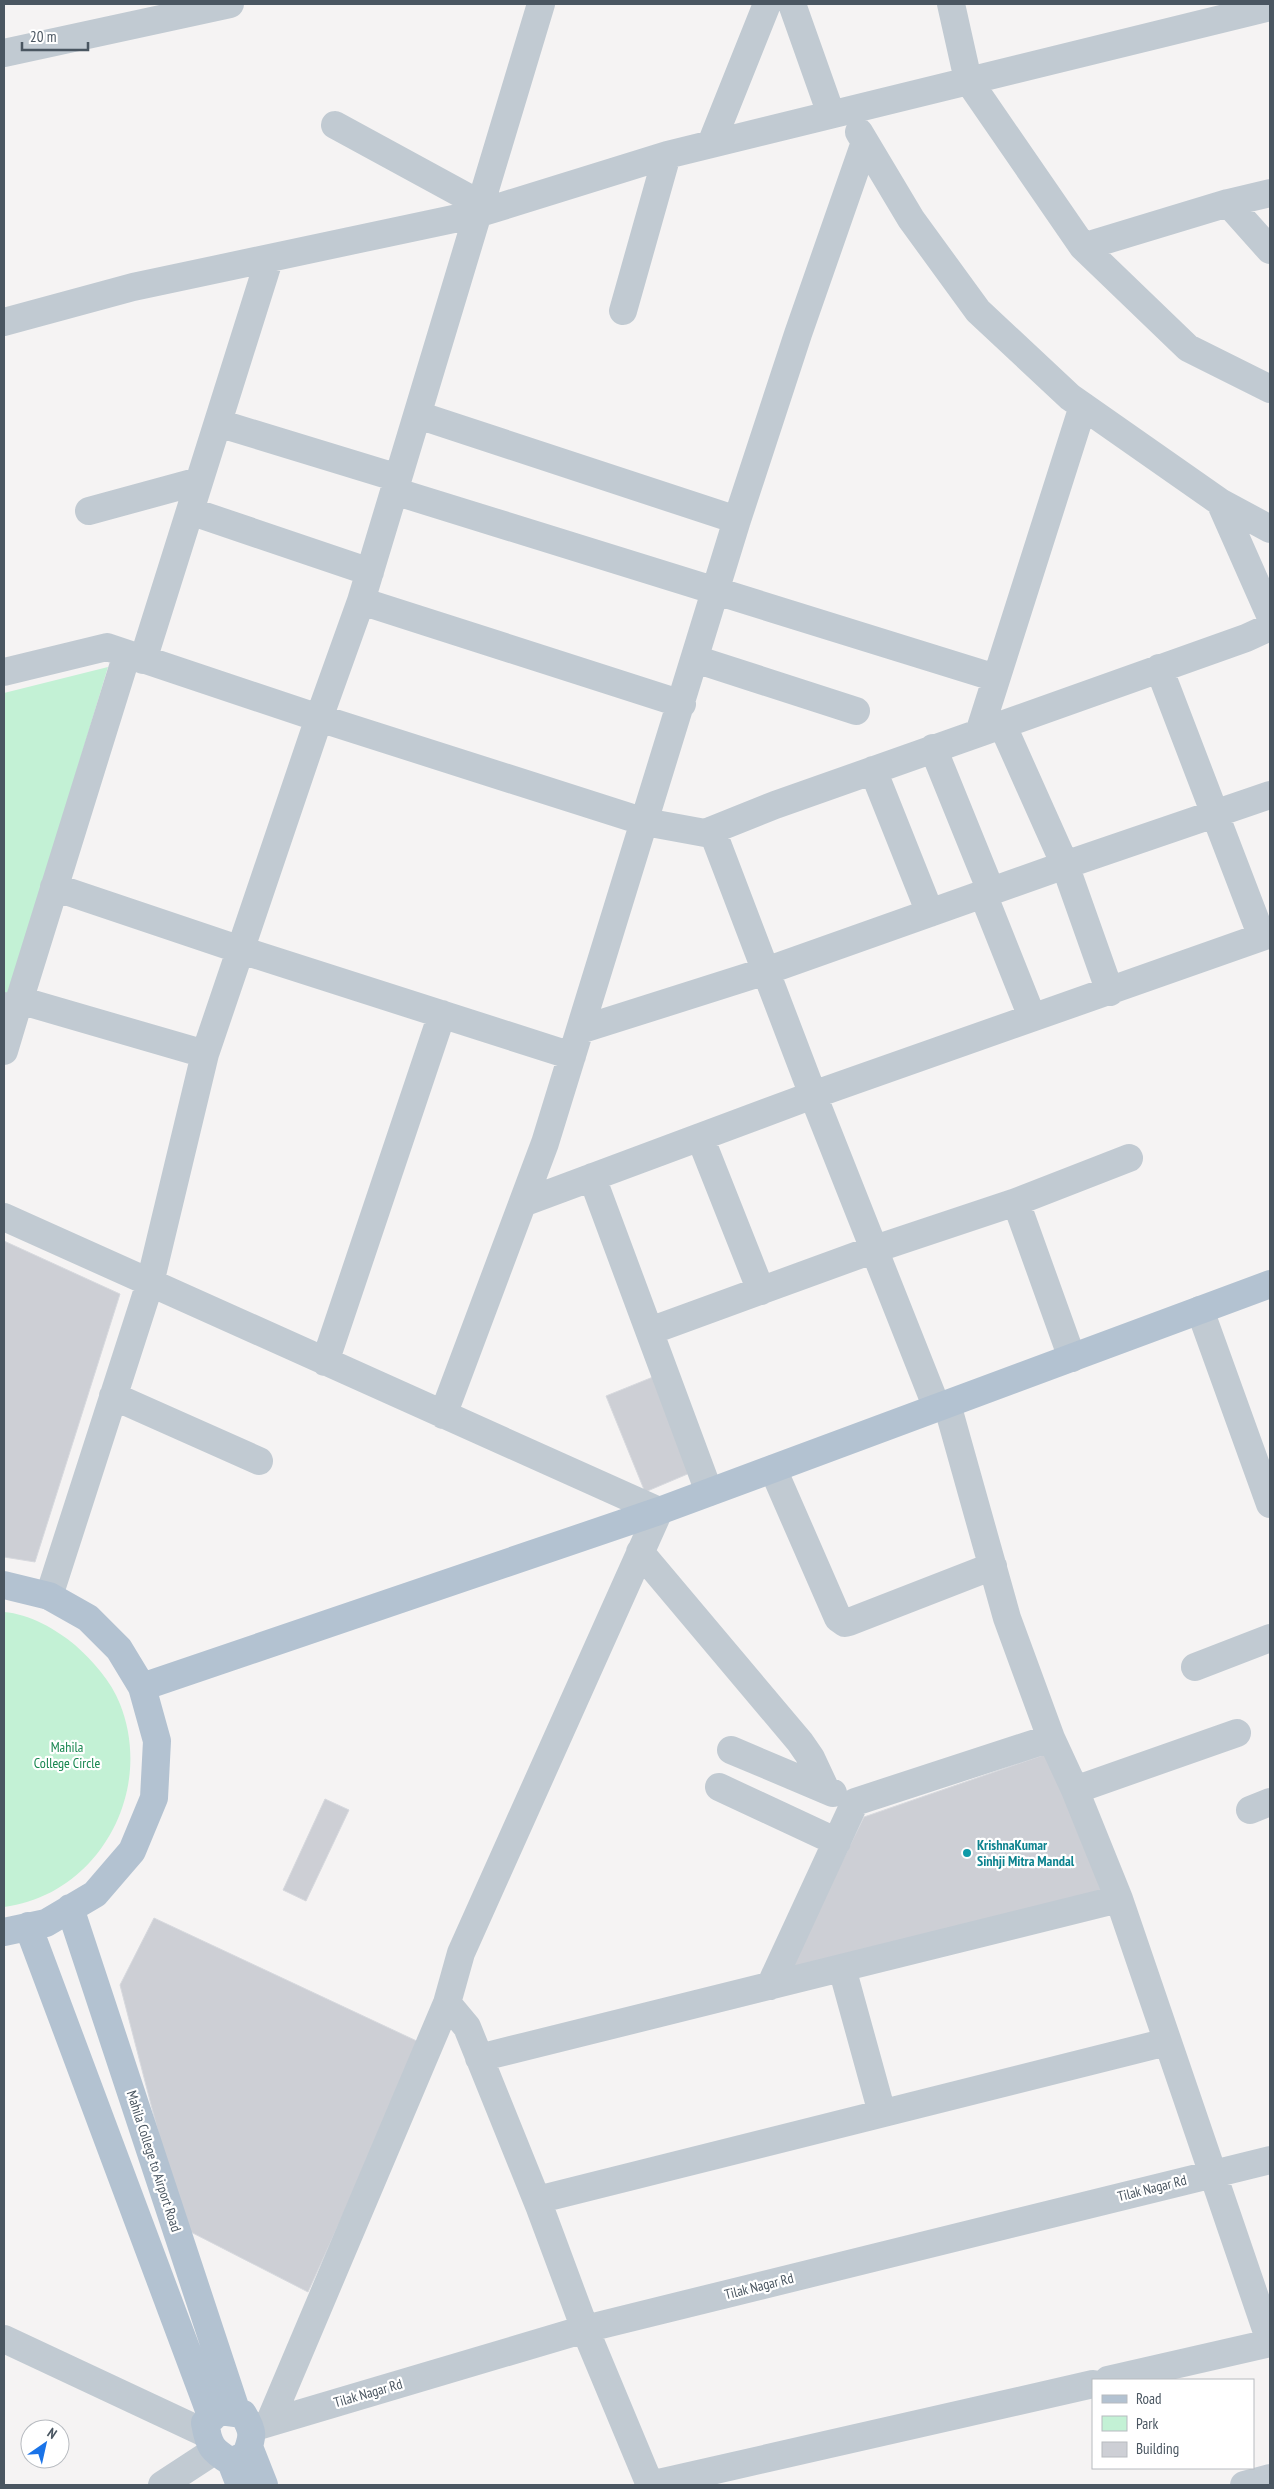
<svg xmlns="http://www.w3.org/2000/svg" width="1274" height="2489" font-family="'PT Sans Narrow',sans-serif">
<rect width="100%" height="100%" fill="#f5f3f3"/>
<!-- green -->
<path fill="#c3f1d5" d="M 108,667 L 9,995 L 4,992 L 4,693 Z
M 4,1612 C 29,1614 56,1629 75,1645 C 93,1661 111,1681 120,1704 C 155,1792 98,1895 4,1907 Z"/>
<!-- building -->
<path fill="#cdcfd5" stroke="#d7d9de" d="M 4,1241 L 120,1294 L 35,1562 L 4,1557 Z
M 658,1375 L 697,1470 L 645,1492 L 606,1396 Z
M 1052,1752 L 1101,1890 L 787,1973 L 864,1817 Z
M 325,1799 L 349,1810 L 306,1901 L 283,1890 Z
M 154,1918 L 421,2043 L 308,2292 L 183,2228 L 120,1985 Z"/>
<g fill="none" stroke-linecap="round" stroke-linejoin="round">
<!-- minor -->
<path stroke="#c1cad2" stroke-width="28" d="M 792,4 L 831,114
M 951,4 L 968,80 L 1083,247 L 1188,348 L 1270,389
M 4,53 L 230,4
M 335,125 L 480,204
M 859,132 L 911,219 L 978,311 L 1070,397 L 1220,502 L 1270,529
M 711,144 L 767,4
M 1228,203 L 1270,250
M 1083,247 L 1228,203 L 1270,193
M 623,311 L 667,155
M 4,322 L 133,287 L 477,214 L 667,155 L 1270,7
M 418,415 L 737,520
M 218,423 L 398,478
M 394,491 L 996,678
M 1220,502 L 1270,615
M 89,511 L 199,481
M 190,511 L 370,572
M 361,601 L 682,704
M 695,659 L 856,711
M 143,660 L 269,260
M 1159,668 L 1262,937
M 4,672 L 107,647 L 319,718 L 645,822 L 705,833 L 775,805 L 979,733 L 1083,406
M 1002,724 L 1065,865 L 1110,992
M 979,733 L 1246,638 L 1270,627
M 933,748 L 991,891
M 873,770 L 930,913
M 712,830 L 813,1095 L 1270,934
M 54,887 L 241,950 L 572,1056
M 983,894 L 1032,1017
M 19,1000 L 205,1054
M 4,1006 L 16,1011 L 127,654
M 580,1030 L 766,971 L 1065,865 L 1270,795
M 4,1051 L 16,1011
M 700,1137 L 761,1291
M 592,1177 L 709,1492
M 1016,1202 L 1072,1358
M 523,1203 L 813,1095 L 937,1408
M 4,1217 L 659,1511 L 461,1953 L 447,2003 L 270,2421
M 1200,1310 L 1270,1504
M 650,1331 L 875,1249 L 1016,1202 L 1129,1158
M 325,1362 L 442,1014
M 113,1396 L 259,1461
M 947,1404 L 1007,1618 L 1051,1738 L 1075,1790 L 1119,1899 L 1270,2341
M 443,1415 L 545,1143 L 737,520 L 798,334 L 865,142
M 773,1469 L 838,1618 L 845,1623 L 849,1622 L 993,1566
M 640,1552 L 800,1742 L 811,1758 L 826,1790
M 49,1596 L 150,1283 L 205,1054 L 319,718 L 361,601 L 541,4
M 1195,1667 L 1270,1638
M 731,1750 L 833,1793
M 719,1787 L 837,1842
M 1075,1790 L 1237,1733
M 1250,1810 L 1270,1802
M 842,1968 L 882,2113
M 770,1986 L 855,1802 L 1051,1738
M 447,2003 L 467,2027 L 540,2208 L 585,2329 L 650,2485
M 479,2058 L 1119,1899
M 537,2200 L 1167,2042
M 4,2339 L 207,2434
M 1108,2380 L 1270,2343
M 258,2426 L 585,2329 L 1270,2160
M 162,2485 L 214,2451
M 650,2485 L 1093,2384
M 1244,2485 L 1270,2478"/>
<!-- major -->
<path stroke="#b3c2d1" stroke-width="28" d="M 4,1585 L 49,1596 L 88,1618 L 119,1649 L 142,1687 L 157,1741 L 154,1798 L 132,1851 L 95,1894 L 46,1923 L 4,1932
M 142,1687 L 659,1511 L 1270,1284
M 70,1908 L 237,2413
M 28,1926 L 212,2418
M 220,2411 L 243,2414 C 254,2432 253,2436 246,2455 L 231,2462 C 212,2450 209,2447 205,2423 Z
M 249,2447 L 264,2485
M 231,2462 L 240,2485"/>
</g>
<!-- markers -->
<circle fill="#0f9aa8" stroke="#fff" stroke-width="2" cx="967" cy="1853" r="5"/>
<g text-anchor="middle" dominant-baseline="central" stroke-width="4.5" stroke-linejoin="round" paint-order="stroke">
<!-- park labels -->
<g font-size="14" fill="#17864f" stroke="#fff">
<text x="67" y="1747">Mahila<tspan x="67" dy="16">College Circle</tspan></text>
</g>
<!-- culture labels -->
<g font-size="14" font-weight="bold" fill="#0d838f" stroke="#fff" text-anchor="start">
<text x="977" y="1845">KrishnaKumar<tspan x="977" dy="16">Sinhji Mitra Mandal</tspan></text>
</g>
<!-- street labels -->
<g font-size="14" fill="#4a5661" stroke="#fff">
<text transform="translate(154 2161) rotate(72)">Mahila College to Airport Road</text>
<text transform="translate(1152 2188) rotate(-14)">Tilak Nagar Rd</text>
<text transform="translate(759 2286) rotate(-14)">Tilak Nagar Rd</text>
<text transform="translate(368 2393) rotate(-16)">Tilak Nagar Rd</text>
</g>
</g>
<!-- border -->
<rect width="1274" height="2489" fill="none" stroke="#4a5661" stroke-width="10"/>
<!-- legend -->
<rect x="1092" y="2379" width="162" height="90" fill="#ffffff" stroke="#b7bbc0"/>
<rect x="1102" y="2395" width="25" height="8" fill="#b3c2d1" stroke="#b7bbc0"/>
<text x="1136" y="2404" font-size="15" fill="#4a5661">Road</text>
<rect x="1102" y="2416" width="25" height="15" fill="#c3f1d5" stroke="#b7bbc0"/>
<text x="1136" y="2429" font-size="15" fill="#4a5661">Park</text>
<rect x="1102" y="2442" width="25" height="15" fill="#cdcfd5" stroke="#b7bbc0"/>
<text x="1136" y="2454" font-size="15" fill="#4a5661">Building</text>
<!-- north arrow -->
<g transform="translate(45 2444) rotate(34)"><circle r="24" fill="#ffffff" stroke="#b7bbc0"/>
<path d="M0-4L9 19L0 12L-9 19Z" fill="#1a73e8"/>
<text y="-8" font-size="14" font-weight="bold" text-anchor="middle" fill="#4a5661">N</text>
</g>
<!-- scale -->
<path d="M22 42v8h66v-8" fill="none" stroke="#4a5661" stroke-width="2.5"/>
<text x="30" y="42" font-size="15" fill="#4a5661" stroke="#ffffff" stroke-width="4" paint-order="stroke">20 m</text>
</svg>
